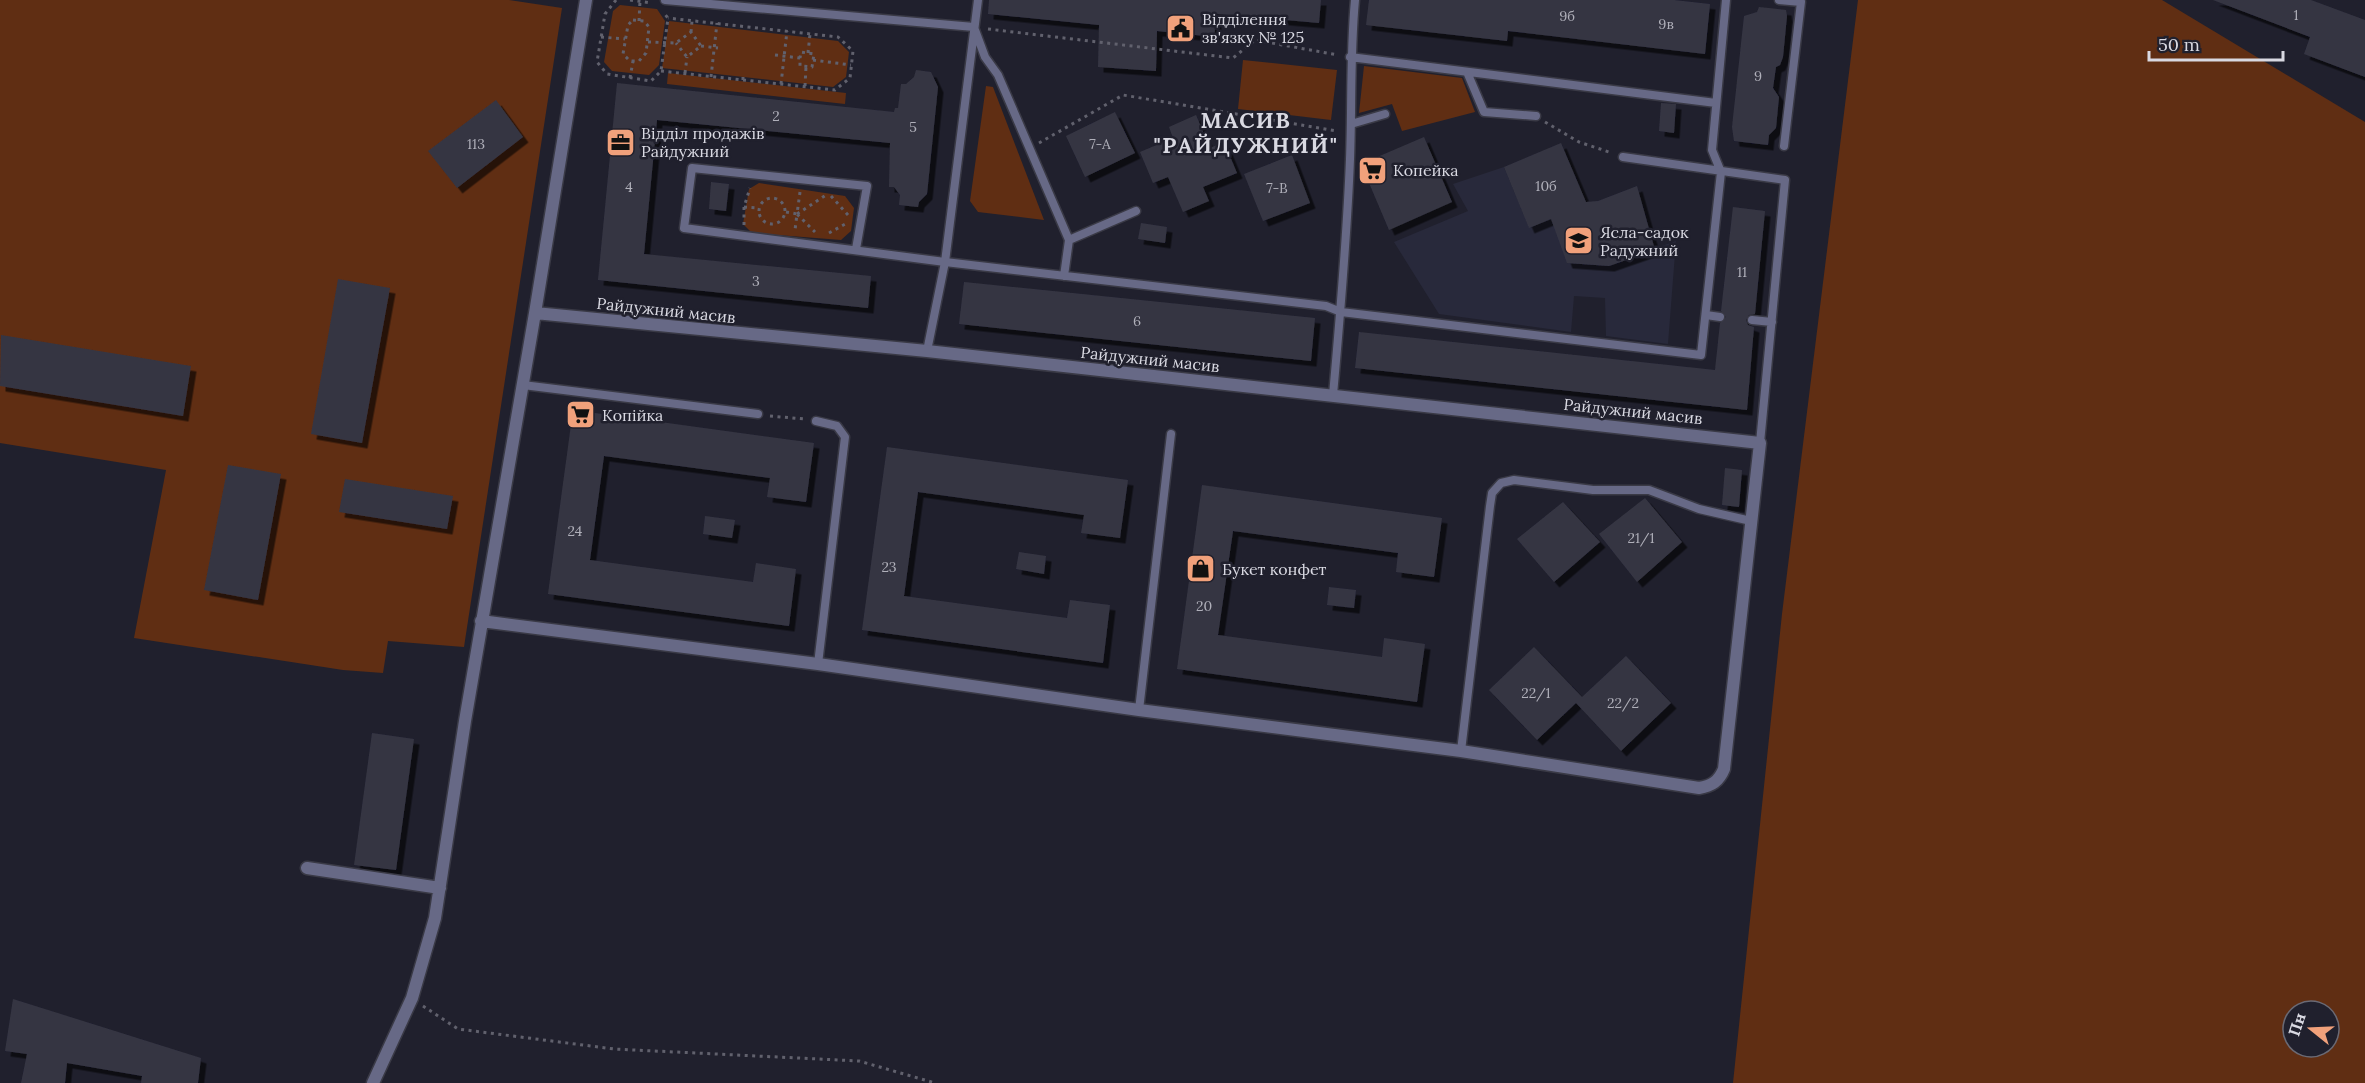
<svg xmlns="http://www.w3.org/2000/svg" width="2365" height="1083" font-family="Lora,serif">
<defs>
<filter id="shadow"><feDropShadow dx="5.5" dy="5.5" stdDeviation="0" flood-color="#0009"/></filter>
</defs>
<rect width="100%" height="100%" fill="#20202d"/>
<!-- built -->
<path fill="#28293b" d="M 1504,167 L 1529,227 L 1587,205 L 1608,265 L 1676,241 L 1668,344 L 1606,336 L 1605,298 L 1574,296 L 1571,332 L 1439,314 L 1394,242 L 1468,211 L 1453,184 Z"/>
<!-- green -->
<path fill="#602e13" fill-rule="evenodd" d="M 0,0 L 509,0 L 562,8 L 464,647 L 388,641 L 383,673 L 343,670 L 134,638 L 166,470 L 0,443 Z
M 1858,0 L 2162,0 L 2365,122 L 2365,1083 L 1733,1083 L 1782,614 ZM 2293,1011 L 2329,1011 L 2329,1047 L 2293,1047 Z
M 620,5 L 657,9 L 665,21 L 659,65 L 649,75 L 612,71 L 604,62 L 613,11 Z
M 669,21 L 838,41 L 849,52 L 846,77 L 833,87 L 662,68 Z
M 1243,60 L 1337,70 L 1331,120 L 1238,109 Z
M 1364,66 L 1462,78 L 1475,112 L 1402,131 L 1392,104 L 1359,113 Z
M 668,73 L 846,93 L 845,104 L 667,84 Z
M 986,86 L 993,87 L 1044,220 L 978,212 L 970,201 Z
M 759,183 L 845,196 L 854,208 L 851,231 L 841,240 L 752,233 L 743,224 L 749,189 Z"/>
<!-- building -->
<path fill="#353543" filter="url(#shadow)" d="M 989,0 L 1321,0 L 1319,23 L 1217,14 L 1214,37 L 1157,31 L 1156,71 L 1098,67 L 1099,25 L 988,14 Z
M 1369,0 L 1674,0 L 1710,4 L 1705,54 L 1508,31 L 1507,41 L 1366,25 Z
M 2213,0 L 2311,0 L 2365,20 L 2365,77 L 2304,54 L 2310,37 Z
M 1759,7 L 1786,10 L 1787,16 L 1783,57 L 1780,65 L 1776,67 L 1773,88 L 1779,97 L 1776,128 L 1769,135 L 1768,145 L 1734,141 L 1732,127 L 1744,16 L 1757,12 Z
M 916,70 L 931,72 L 938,87 L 927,194 L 919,202 L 918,207 L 899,205 L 900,195 L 894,187 L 889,187 L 890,143 L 657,120 L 644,254 L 871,276 L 868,308 L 598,280 L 617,83 L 894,112 L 895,108 L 898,108 L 901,84 L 906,84 L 914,77 Z
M 496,100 L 523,137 L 457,188 L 428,151 Z
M 1661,103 L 1676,104 L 1674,133 L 1659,131 Z
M 1115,112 L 1135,153 L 1085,177 L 1066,136 Z
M 1196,115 L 1210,148 L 1224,142 L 1237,173 L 1203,187 L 1209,201 L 1183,212 L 1168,177 L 1153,183 L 1140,152 L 1173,138 L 1169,127 Z
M 1424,137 L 1452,202 L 1389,230 L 1361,164 Z
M 1561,143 L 1586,202 L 1598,201 L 1637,186 L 1655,250 L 1609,266 L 1567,263 L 1551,219 L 1529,228 L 1504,167 Z
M 1292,155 L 1310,203 L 1263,221 L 1244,174 Z
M 711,182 L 729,184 L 726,211 L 709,209 Z
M 1733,207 L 1765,211 L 1755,314 L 1749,315 L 1746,320 L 1748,325 L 1754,327 L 1747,410 L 1355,368 L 1359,332 L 1715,370 L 1720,323 L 1726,317 L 1721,311 Z
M 1141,223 L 1167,227 L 1165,243 L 1138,239 Z
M 338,279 L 390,288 L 362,443 L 311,434 Z
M 964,282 L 1315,318 L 1311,361 L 959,324 Z
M 1,335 L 191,366 L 183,416 L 0,386 Z
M 573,410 L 814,443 L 806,502 L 767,497 L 770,478 L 604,456 L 590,560 L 753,582 L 756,563 L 796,569 L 789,626 L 548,594 Z
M 887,447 L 1128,480 L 1120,538 L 1081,533 L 1084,515 L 918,492 L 904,596 L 1067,618 L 1070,600 L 1110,605 L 1103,663 L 862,630 Z
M 228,465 L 281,474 L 258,600 L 204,590 Z
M 1725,468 L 1742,470 L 1739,507 L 1722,505 Z
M 345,479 L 453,496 L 447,529 L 339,512 Z
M 1202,485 L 1442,518 L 1434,577 L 1396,572 L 1398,553 L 1233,531 L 1218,635 L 1382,657 L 1384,638 L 1425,644 L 1417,702 L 1177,669 Z
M 1645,498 L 1682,542 L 1637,582 L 1599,534 Z
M 1563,502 L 1600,542 L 1554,582 L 1517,539 Z
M 705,516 L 735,520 L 732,538 L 703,534 Z
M 1019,552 L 1046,556 L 1044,574 L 1016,569 Z
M 1329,587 L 1356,590 L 1354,608 L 1327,605 Z
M 1534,647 L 1582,697 L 1626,656 L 1671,703 L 1621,751 L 1576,703 L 1537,740 L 1489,690 Z
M 372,733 L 414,739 L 396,870 L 354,865 Z
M 13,999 L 201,1058 L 198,1083 L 141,1083 L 142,1076 L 67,1063 L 65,1083 L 21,1083 L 27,1054 L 5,1051 Z"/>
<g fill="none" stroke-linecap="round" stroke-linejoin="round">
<defs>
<path id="service" d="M 665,0 L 974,27
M 1779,0 L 1801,2 L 1784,146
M 975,30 L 985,57 L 998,75 L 1069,240 L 1136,211
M 1350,57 L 1716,103
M 1467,72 L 1484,112 L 1536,116
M 1351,124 L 1385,114
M 1623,157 L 1785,180 L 1760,443
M 856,249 L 867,186 L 692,168 L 684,228 L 945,262 L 1326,306 L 1341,312 L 1701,355 L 1721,172 L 1712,150 L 1726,0
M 1064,276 L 1069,240
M 1706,315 L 1720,317
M 1752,320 L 1772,322
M 927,351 L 945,262 L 978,0
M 523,385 L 758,414
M 1333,395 C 1340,317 1347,238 1350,159 C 1352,106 1350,53 1355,0
M 816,421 L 837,426 L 845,437 L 818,664
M 1139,710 L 1171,434
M 1461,751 L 1490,506 L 1492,493 L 1501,483 L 1514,480 L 1593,490 L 1649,490 L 1699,509 L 1751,521"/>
<path id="minor" d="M 481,621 L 818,664 L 1139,710 L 1461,751 L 1699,788 C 1712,786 1719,781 1724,769 L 1760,443 L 927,351 L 535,313
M 307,868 L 440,888
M 373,1083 L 412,998 L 435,918 L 465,721 L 535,313 L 586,0"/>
</defs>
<!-- service casing -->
<use href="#service" stroke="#3a3a46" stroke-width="11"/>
<!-- minor casing -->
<use href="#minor" stroke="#3a3a46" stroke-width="15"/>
<!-- path -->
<path stroke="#61616d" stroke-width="3" stroke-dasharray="3 4.5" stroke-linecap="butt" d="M 616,0 L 605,14 L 597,62 L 607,74 L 651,81 L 661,71 L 668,18 L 663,12
M 630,0 L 652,3
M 633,20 L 644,21 L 649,27 L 646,53 L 639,61 L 630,61 L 623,54 L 628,25 Z
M 639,21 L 640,1
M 988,29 L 1233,58 L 1255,40 L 1338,55
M 691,32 L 692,21
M 601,37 L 625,39
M 648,42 L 676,43 L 691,32 L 701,46 L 687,57 L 676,43
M 701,46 L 718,48
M 808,53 L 810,34
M 775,55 L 800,58 L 800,66 L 812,67 L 814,54 L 801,52 L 800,58
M 813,60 L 851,65
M 661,71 L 835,90 L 850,78 L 853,51 L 838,37 L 668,18
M 685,73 L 687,57
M 711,77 L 717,23
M 630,78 L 633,61
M 743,80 L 743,74
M 781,84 L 787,31
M 805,86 L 806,67
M 1545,122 L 1579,142 L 1612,153
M 1039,143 L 1123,95 L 1337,131
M 800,192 L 797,214 L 815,232
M 831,196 L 848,215
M759 211a13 13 0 1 1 26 0a13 13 0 1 1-26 0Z
M 744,207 L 759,208
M 786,212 L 797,214 L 795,230
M 797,214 L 826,195
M 744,225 L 744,207 L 750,188
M 829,233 L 847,223
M 770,416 L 805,419
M 423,1006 L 458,1029 L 614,1049 L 859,1061 L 935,1083"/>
<!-- service -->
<use href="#service" stroke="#676986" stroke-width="8"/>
<!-- minor -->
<use href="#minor" stroke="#676986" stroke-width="12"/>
</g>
<!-- icons -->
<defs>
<symbol id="civic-square" viewBox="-11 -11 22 22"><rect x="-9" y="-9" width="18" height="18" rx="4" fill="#f1a17b" stroke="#20202d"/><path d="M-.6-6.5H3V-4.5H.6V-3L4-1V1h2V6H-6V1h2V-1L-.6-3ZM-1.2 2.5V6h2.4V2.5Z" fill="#111"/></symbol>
<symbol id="office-square" viewBox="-11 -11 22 22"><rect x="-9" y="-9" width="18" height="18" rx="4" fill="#f1a17b" stroke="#20202d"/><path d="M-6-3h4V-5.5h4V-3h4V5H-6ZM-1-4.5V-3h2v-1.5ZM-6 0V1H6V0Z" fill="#111"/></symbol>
<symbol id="supermarket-square" viewBox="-11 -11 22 22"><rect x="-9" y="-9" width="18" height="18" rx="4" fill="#f1a17b" stroke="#20202d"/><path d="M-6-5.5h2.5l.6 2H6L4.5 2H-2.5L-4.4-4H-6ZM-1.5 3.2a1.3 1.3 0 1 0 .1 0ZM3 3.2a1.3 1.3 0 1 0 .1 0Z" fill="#111"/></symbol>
<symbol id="school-square" viewBox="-11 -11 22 22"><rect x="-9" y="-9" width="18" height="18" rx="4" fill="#f1a17b" stroke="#20202d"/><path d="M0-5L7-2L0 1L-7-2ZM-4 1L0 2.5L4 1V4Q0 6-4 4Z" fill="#111"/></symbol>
<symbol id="shop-square" viewBox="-11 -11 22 22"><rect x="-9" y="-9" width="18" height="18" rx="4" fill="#f1a17b" stroke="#20202d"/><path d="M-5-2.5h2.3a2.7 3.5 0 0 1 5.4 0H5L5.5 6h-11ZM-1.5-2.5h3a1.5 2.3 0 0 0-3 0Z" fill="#111"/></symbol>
</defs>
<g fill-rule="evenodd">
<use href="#civic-square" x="1164" y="12" width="33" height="33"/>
<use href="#office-square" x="604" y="126" width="33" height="33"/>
<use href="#supermarket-square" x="1356" y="154" width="33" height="33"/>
<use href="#school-square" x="1562" y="224" width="33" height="33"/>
<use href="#supermarket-square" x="564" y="398" width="33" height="33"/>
<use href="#shop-square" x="1184" y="552" width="33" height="33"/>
</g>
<g text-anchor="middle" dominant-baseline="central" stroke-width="5" stroke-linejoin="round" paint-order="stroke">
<!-- number labels -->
<g font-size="14" fill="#b0b0ba">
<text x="2296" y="15">1</text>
<text x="1567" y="16">9б</text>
<text x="1666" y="24">9в</text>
<text x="1758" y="76">9</text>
<text x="776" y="116">2</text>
<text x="913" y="127">5</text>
<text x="476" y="144">113</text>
<text x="1100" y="144">7-А</text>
<text x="1546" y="186">10б</text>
<text x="629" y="187">4</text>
<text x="1277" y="188">7-В</text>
<text x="1742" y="272">11</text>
<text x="756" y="281">3</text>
<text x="1137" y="321">6</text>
<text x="575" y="531">24</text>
<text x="1641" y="538">21/1</text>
<text x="889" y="567">23</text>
<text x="1204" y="606">20</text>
<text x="1536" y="693">22/1</text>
<text x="1623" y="703">22/2</text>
</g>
<!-- poi labels -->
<g font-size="16" fill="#d9d9e2" stroke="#20202d" text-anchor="start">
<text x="1202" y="19">Відділення<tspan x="1202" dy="18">зв'язку № 125</tspan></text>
<text x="641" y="133">Відділ продажів<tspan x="641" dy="18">Райдужний</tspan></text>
<text x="1393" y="170">Копейка</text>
<text x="1600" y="232">Ясла-садок<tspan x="1600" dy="18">Радужний</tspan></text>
<text x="602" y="415">Копійка</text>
<text x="1222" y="569">Букет конфет</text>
</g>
<!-- street labels -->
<g font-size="16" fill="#d9d9e2" stroke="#20202d">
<text transform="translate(666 310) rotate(6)">Райдужний масив</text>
<text transform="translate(1150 359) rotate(6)">Райдужний масив</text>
<text transform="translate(1633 411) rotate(6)">Райдужний масив</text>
</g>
<!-- district labels -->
<g font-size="22" font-weight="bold" letter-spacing="1.5" fill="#d9d9e2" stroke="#20202d">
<text x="1246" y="120">МАСИВ<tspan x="1246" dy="25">"РАЙДУЖНИЙ"</tspan></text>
</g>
</g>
<!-- north arrow -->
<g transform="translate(2311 1029) rotate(288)"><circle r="28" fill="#20202d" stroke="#6a6a75" stroke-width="1.5"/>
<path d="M0-4.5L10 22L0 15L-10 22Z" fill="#f1a17b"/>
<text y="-9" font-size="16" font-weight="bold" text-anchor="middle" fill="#d9d9e2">Пн</text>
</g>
<!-- scale -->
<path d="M2149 51v9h134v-9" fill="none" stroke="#d9d9e2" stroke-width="3"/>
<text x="2158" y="51" font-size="18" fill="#d9d9e2" stroke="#20202d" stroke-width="4.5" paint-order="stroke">50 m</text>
</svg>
